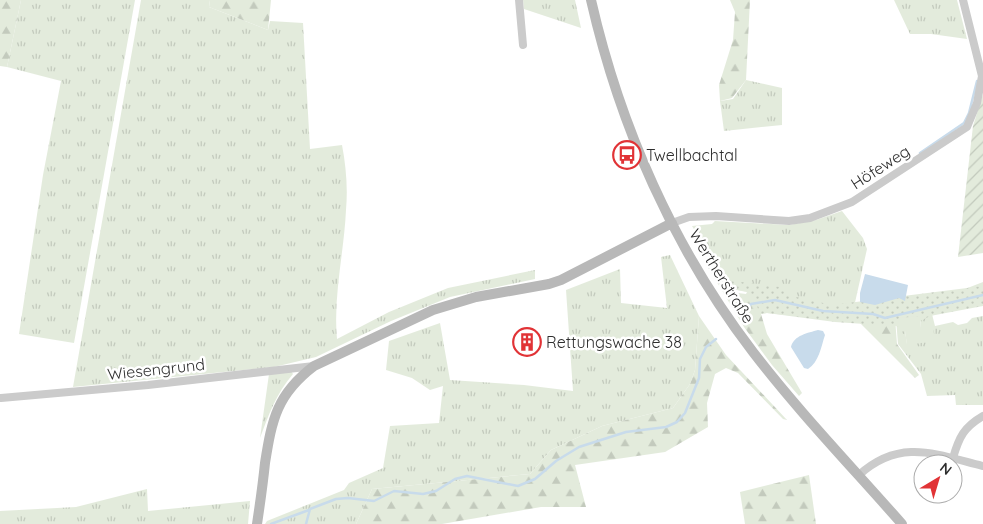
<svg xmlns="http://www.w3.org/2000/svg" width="983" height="524" font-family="Quicksand,sans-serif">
<defs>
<pattern id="grass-tufts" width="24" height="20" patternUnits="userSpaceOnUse" patternTransform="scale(1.25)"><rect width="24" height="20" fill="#e3ebdc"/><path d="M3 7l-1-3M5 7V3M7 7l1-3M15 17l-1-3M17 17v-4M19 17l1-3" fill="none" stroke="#c3cabd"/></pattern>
<pattern id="forest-firs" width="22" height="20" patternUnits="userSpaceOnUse" patternTransform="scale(1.25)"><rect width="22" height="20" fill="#e3ebdc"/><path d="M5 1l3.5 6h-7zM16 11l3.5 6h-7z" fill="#c3cabd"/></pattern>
<pattern id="park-dots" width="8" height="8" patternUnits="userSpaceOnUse" patternTransform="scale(1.25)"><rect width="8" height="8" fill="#e3ebdc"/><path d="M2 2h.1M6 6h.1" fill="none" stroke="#c3cabd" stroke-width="1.8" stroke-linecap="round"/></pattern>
<pattern id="garden-furrows" width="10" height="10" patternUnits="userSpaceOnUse" patternTransform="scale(1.25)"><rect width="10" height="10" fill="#e3ebdc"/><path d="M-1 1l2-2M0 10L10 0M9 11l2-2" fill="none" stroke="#c3cabd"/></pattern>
</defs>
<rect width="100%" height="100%" fill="#fff"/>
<!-- grass -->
<path fill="url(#grass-tufts)" d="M 21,0 L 135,0 L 74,343 L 19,334 L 43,175 L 61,81 L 7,67 Z
M 141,0 L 210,0 L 209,7 L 268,30 L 270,21 L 303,23 L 310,149 L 342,145 C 346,166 348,188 346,210 C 344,253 333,296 337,339 L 389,312 L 448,288 L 535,270 L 535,279 L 450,297 L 391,321 L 316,357 L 274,367 L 73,387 Z
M 523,0 L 575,0 L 581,28 L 524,9 Z
M 894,0 L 957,0 L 967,39 L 931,34 L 910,34 Z
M 746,80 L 782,88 L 782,125 L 724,131 L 720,101 L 733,99 Z
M 842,211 L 863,238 L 867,249 L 854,307 L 832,307 L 732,289 L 692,226 L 712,224 L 715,221 L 789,225 L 816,220 Z
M 670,255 L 699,316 L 695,370 L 690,384 L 673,408 L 602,426 L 551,450 L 530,474 L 372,489 L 356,524 L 265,524 L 267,521 L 344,490 L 349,483 L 383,468 L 390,426 L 439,423 L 443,386 L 430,390 L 412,378 L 386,370 L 389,341 L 440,323 L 450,380 L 524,385 L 573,391 L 566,290 L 620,269 L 621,303 L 667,308 L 661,257 Z
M 932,314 L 935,326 L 953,322 L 958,325 L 967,323 L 972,318 L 983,316 L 983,405 L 956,405 L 955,395 L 927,396 L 921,374 L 898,344 L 896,319 L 905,331 L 907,344 L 921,328 L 920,316 Z
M 291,371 L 293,374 C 276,394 269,414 260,438 L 269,374 Z
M 147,489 L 148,511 L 250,501 L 248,524 L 0,524 L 0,511 L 76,507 Z"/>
<!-- forest -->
<path fill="url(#forest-firs)" d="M 0,0 L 21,0 L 7,67 L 0,66 Z
M 210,0 L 271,0 L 268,30 L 209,7 Z
M 730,0 L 750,0 L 746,80 L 732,98 L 720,101 L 719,85 L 733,40 L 735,12 Z
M 710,263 L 730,292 L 746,294 L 747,292 L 792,297 L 832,307 L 952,294 L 983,282 L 983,302 L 895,318 L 897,344 L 919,375 L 915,378 L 860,323 L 767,313 L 761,314 L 767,334 L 802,393 L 799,396 L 772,365 L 744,327 L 706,264 Z
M 699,316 L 726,355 L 787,420 L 783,419 L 738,373 L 726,368 L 715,374 L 707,403 L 708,427 L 665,452 L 575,465 L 586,507 L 541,507 L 442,524 L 356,524 L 372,489 L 530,474 L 551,450 L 602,426 L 673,408 L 690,384 L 695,370 Z
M 809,475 L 816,524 L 745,524 L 740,492 Z"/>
<!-- park -->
<path fill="url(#park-dots)" d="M 726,280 L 780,287 L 792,296 L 832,305 L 983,286 L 983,306 L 930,316 L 909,327 L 835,322 L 767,313 L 760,314 L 757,306 L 747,292 L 732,289 Z"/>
<!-- garden -->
<path fill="url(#garden-furrows)" d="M 983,94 L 983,253 L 958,257 L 973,126 Z"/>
<!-- pitch -->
<path fill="#e3ebdc" d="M 920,316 L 921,328 L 933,327 L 935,341 L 907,345 L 905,331 L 900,332 L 899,318 Z"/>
<!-- water -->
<path fill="#c8dbeb" d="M 865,274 L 908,285 L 905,301 L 899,298 L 875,305 L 860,302 L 860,293 Z
M 818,330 L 823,331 L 825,335 C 821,347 819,362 808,369 L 804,368 L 791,347 C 794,335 808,333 818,330 Z"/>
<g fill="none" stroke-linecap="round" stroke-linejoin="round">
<!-- stream -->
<path stroke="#c8dbeb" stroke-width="2.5" d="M 920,153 L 964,123 L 969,113 L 977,81
M 746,309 L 751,304 L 775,300 L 823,311 L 873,314 L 885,318 L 983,295
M 271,524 L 309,510
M 306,524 L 310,509 L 336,499 L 348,498 L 374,501 L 394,491 L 423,494 L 436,491 L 455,479 L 467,476 L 518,486 L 535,479 L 556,461 L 579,447 L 626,432 L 666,427 L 677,422 L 685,413 L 699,378 L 700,359 L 706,347 L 716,339"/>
<!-- street -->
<path stroke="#cbcbcb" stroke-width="8" d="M 519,0 L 523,45
M 672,223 L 689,217 L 716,216 L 789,221 L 810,218 L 852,202 L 967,127 L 977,103 L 982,76 L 963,0
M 1,398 L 148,385 L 314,366
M 953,458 C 959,437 964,427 983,416
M 859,475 C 900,438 935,454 983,466"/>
<!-- secondary -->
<path stroke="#b8b8b8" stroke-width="10" d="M 591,0 C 620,127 674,249 753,352 C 799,412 852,467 902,524
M 257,524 C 260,504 263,483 265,463 C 272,419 277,394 314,366 L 433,310 L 476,297 L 549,284 L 561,280 L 672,223"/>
</g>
<!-- icons -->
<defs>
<symbol id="bus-ring" viewBox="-11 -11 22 22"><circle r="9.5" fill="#fff" stroke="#e13336" stroke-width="1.5"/><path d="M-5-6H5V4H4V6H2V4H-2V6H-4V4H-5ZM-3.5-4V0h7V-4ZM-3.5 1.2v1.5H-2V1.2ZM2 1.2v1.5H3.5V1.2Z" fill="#e13336"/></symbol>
<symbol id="building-ring" viewBox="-11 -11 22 22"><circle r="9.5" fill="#fff" stroke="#e13336" stroke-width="1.5"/><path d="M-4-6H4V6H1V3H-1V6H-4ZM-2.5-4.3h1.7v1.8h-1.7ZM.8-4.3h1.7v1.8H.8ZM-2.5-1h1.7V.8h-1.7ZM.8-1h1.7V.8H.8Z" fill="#e13336"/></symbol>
</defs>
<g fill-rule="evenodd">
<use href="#bus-ring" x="611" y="139" width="32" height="32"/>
<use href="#building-ring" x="511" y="326" width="32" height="32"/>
</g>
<g text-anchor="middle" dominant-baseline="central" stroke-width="5" stroke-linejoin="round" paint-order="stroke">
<!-- poi labels -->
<g font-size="16" fill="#2e2e2e" stroke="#fff" text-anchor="start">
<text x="646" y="155">Twellbachtal</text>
<text x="546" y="342">Rettungswache 38</text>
</g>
<!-- street labels -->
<g font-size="16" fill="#2e2e2e" stroke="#fff">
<text transform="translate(880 167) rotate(-33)">Höfeweg</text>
<text transform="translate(722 276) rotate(58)">Wertherstraße</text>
<text transform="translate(156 369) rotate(-6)">Wiesengrund</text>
</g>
</g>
<!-- north arrow -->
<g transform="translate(938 479) rotate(38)"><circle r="24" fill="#ffffff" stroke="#ababab"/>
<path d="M0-4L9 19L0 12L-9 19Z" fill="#e13336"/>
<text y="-8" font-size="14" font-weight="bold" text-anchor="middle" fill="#2e2e2e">N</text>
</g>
</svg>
